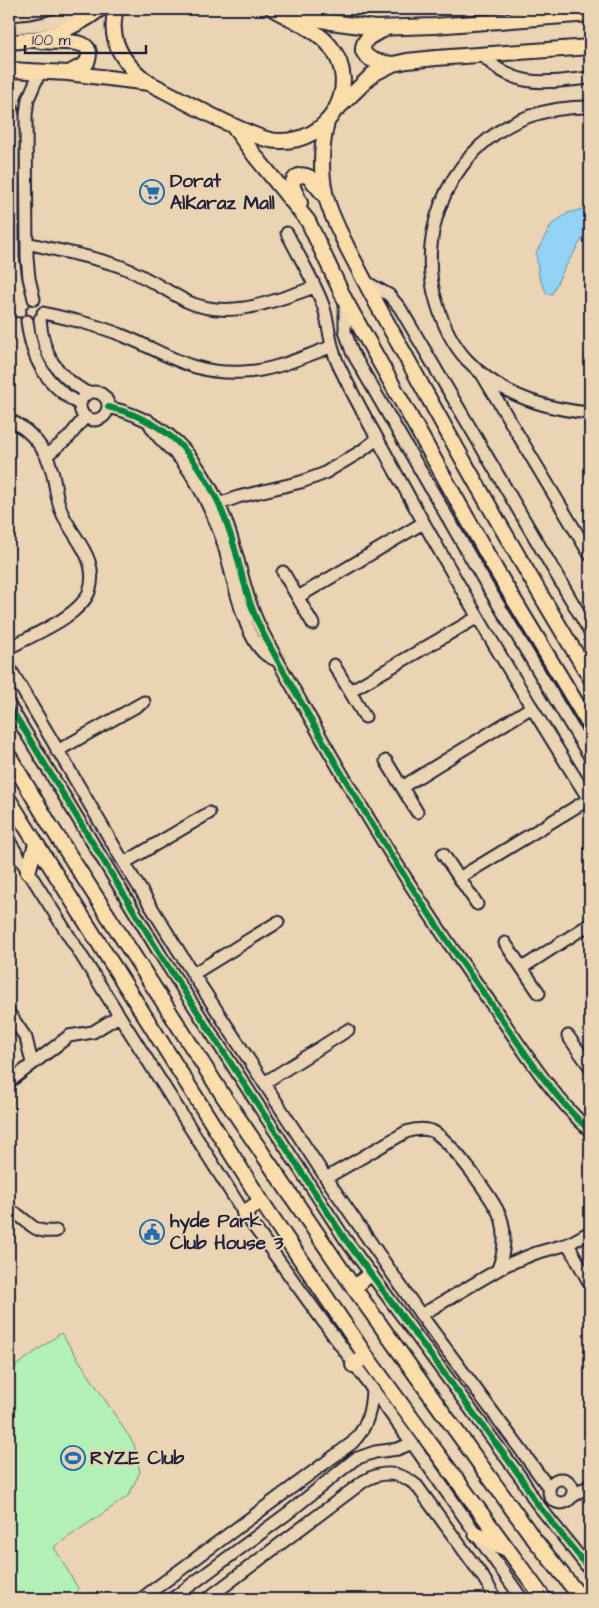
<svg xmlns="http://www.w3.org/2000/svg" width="599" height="1608" font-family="'Architects Daughter',sans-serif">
<rect width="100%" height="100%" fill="#ead4b3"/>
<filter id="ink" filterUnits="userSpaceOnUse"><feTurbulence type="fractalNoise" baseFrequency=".02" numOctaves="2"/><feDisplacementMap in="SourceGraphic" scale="10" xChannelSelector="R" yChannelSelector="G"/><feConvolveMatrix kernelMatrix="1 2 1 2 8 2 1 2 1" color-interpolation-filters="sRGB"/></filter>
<g filter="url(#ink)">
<!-- green -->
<path fill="#b3f0b6" stroke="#6a8978" d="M 61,1333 L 134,1444 L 140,1472 L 128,1496 L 54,1547 L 79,1590 L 68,1599 L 9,1599 L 9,1371 Z"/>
<!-- water -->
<path fill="#92d3f3" stroke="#658ca9" d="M 590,207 L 590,226 L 564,269 L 552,294 L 547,294 L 539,277 L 536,253 L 551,225 L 568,213 Z"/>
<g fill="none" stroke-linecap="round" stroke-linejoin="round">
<defs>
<path id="minor" d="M 9,28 C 33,27 58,23 78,9
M 482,55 C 516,90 546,82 590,78
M 9,96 L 13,116 L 13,257 L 16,280 L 22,304
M 590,107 C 570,107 550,109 530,116 C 455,142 413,229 437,304 C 443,324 452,344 467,360 C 499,394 545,409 590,413
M 287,233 C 299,257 315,282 324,308 C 330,328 329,346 339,366 C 356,402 377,437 396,473 C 457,584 522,694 590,801
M 27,243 C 58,251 92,256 122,267 C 145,276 165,290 186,301 C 229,321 274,301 315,287
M 364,281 L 389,295 L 400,308 L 590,632
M 34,299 L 29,278 L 27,257 L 26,115 L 28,99 L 40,72
M 345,300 L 345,331 L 352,352 L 486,584 L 590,757
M 9,310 L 20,311
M 43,313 C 70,319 97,325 124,336 C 168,354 192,375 243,372 C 274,371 302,357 331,347
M 40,319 C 43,355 55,374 87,393
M 27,321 C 32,360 45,384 79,404
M 483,376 L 590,555
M80 406a14 14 0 1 1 28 0a14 14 0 1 1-28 0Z
M 108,407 C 143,415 172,431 193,460 C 210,483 223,509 231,536 C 241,567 246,599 261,629 C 274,655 289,681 304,707 C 361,810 423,909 492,1005 C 522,1048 551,1095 590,1131
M 9,420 C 30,429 46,449 52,471 C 56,486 56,501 63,515 C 75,540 100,561 89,592 C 79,617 32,635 9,648
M 148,420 C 155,438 170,447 182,461 C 199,483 211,510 221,536 C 231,565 241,634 265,654 C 269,657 274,659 278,661
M 46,456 L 69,437 L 85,417
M 219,504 L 238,497 L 301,482 L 323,474 L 360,452 L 377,439
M 283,572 L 313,624
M 298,597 L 423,523
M 334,665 L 365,717
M 9,667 L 124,863 L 193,974 L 326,1178 L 421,1315 L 549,1488
M 350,691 L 478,617
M 9,705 L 160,954 L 345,1239 L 522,1479 L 535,1501 L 590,1570
M 57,751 L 144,702
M 386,761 L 417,812
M 402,787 L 532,707
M 9,841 L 244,1213 L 412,1443 L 522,1599
M 443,854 L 477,904
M 124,863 L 209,813
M 459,878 L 589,799
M 505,943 L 539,993
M 522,968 L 590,924
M 193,974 L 278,922
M 9,1013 L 26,1038 L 32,1063
M 568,1036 L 590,1067
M 9,1082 L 69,1036 L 93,1032 L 119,1016
M 264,1083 L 348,1030
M 326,1178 L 406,1132 C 415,1129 423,1128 432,1131 C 449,1138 497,1203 502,1221 C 506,1237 504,1253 498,1269
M 9,1210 C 29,1218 29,1234 56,1231
M 568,1244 L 590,1284
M 421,1315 L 506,1265 L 536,1253 L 568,1244 L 590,1232
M549 1491a12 12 0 1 1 24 0a12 12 0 1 1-24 0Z
M 572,1497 L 590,1485
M 141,1599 L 352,1443 C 367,1428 371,1411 372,1390
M 172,1599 L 288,1513 L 355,1459 L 375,1452 L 398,1449 L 412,1443
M 207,1599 L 364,1481 C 383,1470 401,1472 417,1486 L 483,1577 L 492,1592 L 494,1599"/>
<path id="major" d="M 116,9 C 107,41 124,65 149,83 C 181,99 212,117 245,131 C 255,135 266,141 278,141 C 328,144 363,87 330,46 C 318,30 290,19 273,9
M 288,13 L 331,22 L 375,28 L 434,26 L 590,14
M 385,29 C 374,35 362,37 363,51 C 369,63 382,62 393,64
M 40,41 C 55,44 101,34 86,64 L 69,73
M 9,42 C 42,40 74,29 100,9
M 9,70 L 68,73 L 149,83
M 338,108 L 373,74 L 393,64 L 407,61 L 436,58 L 590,47
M 327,122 C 321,147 320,172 326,197 C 331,216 340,232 348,249 C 365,282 382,314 400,346 C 461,458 524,569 590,677
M 233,126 L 255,156 L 308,221 L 345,300 L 496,570 L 590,726
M 300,203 L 292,185 C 294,176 301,173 309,177 L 326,197
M 9,756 L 50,825 L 224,1097 L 354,1288 L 436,1403 L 534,1539 L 582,1599
M 9,800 L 261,1201 L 366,1356 L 544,1599
M 28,872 L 36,844
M 244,1213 L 261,1201
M 354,1288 L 370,1274
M 353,1365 L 366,1356
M 476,1534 L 504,1548"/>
</defs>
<!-- minor casing -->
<use href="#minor" stroke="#22223b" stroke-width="15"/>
<!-- major casing -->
<use href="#major" stroke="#22223b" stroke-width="18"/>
<!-- minor -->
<use href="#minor" stroke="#ead4b3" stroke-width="11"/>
<!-- major -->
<use href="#major" stroke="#faddab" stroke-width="14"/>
<defs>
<path id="cycleway" d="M 108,407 C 143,415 172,431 193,460 C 210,483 223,509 231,536 C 241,567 246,599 261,629 C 274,655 289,681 304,707 C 361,810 423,909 492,1005 C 522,1048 551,1095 590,1131
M 9,705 L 160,954 L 345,1239 L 522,1479 L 535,1501 L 590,1570"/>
</defs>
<!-- cycleway casing -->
<use href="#cycleway" stroke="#ead4b3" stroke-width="9"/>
<!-- cycleway -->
<use href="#cycleway" stroke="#00873e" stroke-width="6"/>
</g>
</g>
<!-- icons -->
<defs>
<symbol id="supermarket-ring" viewBox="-11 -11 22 22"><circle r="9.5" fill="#ead4b3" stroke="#1f6fb2" stroke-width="1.5"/><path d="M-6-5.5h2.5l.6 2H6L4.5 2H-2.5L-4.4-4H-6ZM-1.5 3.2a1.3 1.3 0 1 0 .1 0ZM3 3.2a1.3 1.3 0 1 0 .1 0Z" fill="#1f6fb2"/></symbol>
<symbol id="civic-ring" viewBox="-11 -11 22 22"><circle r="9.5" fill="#ead4b3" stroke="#1f6fb2" stroke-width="1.5"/><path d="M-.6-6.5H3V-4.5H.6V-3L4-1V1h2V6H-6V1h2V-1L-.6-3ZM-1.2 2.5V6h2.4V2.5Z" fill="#1f6fb2"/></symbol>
<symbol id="stadium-ring" viewBox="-11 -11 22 22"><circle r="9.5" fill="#ead4b3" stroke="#1f6fb2" stroke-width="1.5"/><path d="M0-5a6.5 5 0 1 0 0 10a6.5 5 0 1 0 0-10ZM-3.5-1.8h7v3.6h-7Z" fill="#1f6fb2"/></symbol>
</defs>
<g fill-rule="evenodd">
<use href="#supermarket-ring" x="138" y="178" width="28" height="28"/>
<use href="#civic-ring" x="138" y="1218" width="28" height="28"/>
<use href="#stadium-ring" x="59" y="1444" width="28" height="28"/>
</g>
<g text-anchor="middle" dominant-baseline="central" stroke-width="4" stroke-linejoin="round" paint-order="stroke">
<!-- poi labels -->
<g font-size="19" font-weight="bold" fill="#22223b" stroke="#ead4b3" text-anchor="start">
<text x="170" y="181">Dorat<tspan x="170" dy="22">AlKaraz Mall</tspan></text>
<text x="170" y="1221">hyde Park<tspan x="170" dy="22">Club House 3</tspan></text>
<text x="90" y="1458">RYZE Club</text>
</g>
</g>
<!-- margin -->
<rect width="599" height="1608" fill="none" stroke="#ead4b3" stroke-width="30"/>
<rect x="15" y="15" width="569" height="1578" fill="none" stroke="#22223b" stroke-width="2" filter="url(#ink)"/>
<!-- scale -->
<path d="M25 45v8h121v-8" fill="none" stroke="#22223b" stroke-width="2.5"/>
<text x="32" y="45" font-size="15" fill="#22223b" stroke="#ead4b3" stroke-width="4" paint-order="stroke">100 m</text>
</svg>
